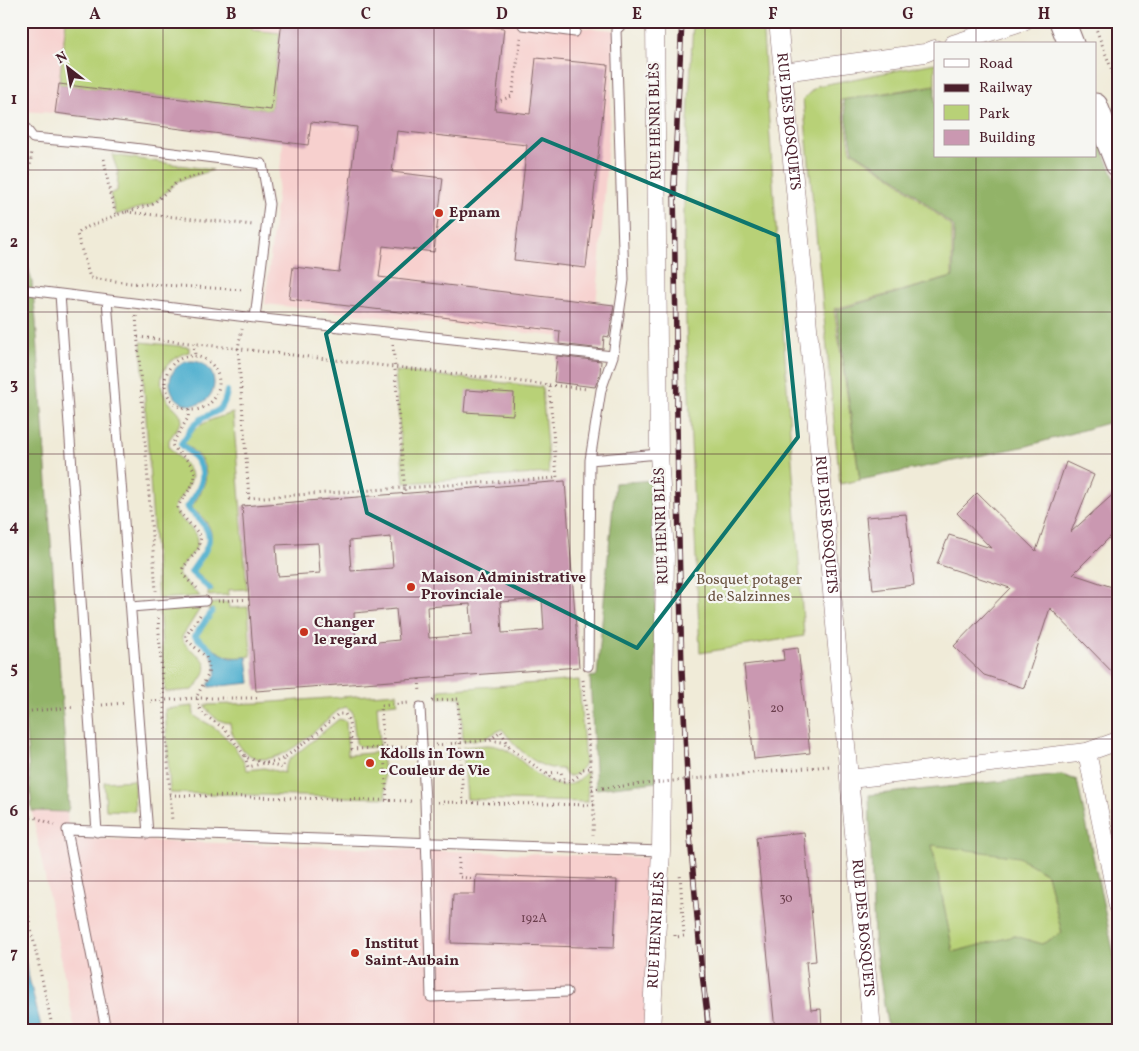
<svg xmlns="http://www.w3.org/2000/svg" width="1139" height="1051" font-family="Vollkorn,serif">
<rect width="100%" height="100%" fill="#f6f6f2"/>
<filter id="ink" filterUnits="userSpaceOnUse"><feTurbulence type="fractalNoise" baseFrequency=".02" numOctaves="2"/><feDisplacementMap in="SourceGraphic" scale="10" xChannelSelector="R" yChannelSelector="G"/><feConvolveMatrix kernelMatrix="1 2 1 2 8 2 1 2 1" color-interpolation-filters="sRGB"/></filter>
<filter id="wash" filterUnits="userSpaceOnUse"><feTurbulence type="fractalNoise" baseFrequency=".0096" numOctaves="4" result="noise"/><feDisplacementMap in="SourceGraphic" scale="20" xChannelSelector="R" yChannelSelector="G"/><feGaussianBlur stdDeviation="1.12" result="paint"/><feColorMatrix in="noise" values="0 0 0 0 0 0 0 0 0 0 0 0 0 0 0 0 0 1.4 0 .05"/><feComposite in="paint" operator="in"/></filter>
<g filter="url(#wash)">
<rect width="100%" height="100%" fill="#f0ebd8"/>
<!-- built -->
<path fill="#f7d0ce" d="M 27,21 L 493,21 L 616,30 L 598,284 L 592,340 L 265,304 L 283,142 L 55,113 L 21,111 L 21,68 Z
M 32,811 L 67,812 L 68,838 L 658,858 L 644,1030 L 75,1030 Z"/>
<!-- green -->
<path fill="#b8d177" stroke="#817851" d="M 66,21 L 252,21 L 252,30 L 280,33 L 271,110 L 59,84 Z
M 693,21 L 762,21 L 804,636 L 700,653 L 684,277 L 684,205 Z
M 935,63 L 935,85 L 841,100 L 851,151 L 896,180 L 952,227 L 952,277 L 834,309 L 860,480 L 840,484 L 803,99 L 817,86 Z
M 112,155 L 213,170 L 178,181 L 153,204 L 116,215 L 110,194 L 117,191 L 118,172 Z
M 141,342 L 189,347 L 189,352 C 169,357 154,375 165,396 C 170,407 181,409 182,421 L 169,440 L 169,447 L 187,466 L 192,476 L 190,483 L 174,507 C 177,522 197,526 197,542 C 197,556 176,563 179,576 L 200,596 L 158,599 Z
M 395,371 L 542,387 L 549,473 L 404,483 Z
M 233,413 L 247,589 L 228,590 L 228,595 L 208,596 L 208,592 L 213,591 L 212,587 L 194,571 C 213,545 222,530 191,508 C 210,480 214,466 184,443 C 195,423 213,419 233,413 Z
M 228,602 L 229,608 L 248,607 L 251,656 C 225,661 216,652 198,636 L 214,612 L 213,609 L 208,610 L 209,604 Z
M 201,607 L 182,637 C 187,658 225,654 193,690 L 165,692 L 159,610 Z
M 579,680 L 585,764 C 580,770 576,777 567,776 L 562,769 C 536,770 516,747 502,729 L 484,739 L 463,741 L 461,697 L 439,698 L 439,690 Z
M 397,693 L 398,703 L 377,705 L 380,746 C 372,747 362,750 356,743 L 352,711 L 346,707 L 340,709 C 318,726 273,780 243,750 C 236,742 231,734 230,723 C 219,722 210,716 205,705 L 259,703 Z
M 193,706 L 194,715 C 199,720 206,722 212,726 C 226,735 242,754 247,770 L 264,768 L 284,773 L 285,767 L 290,759 L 339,719 L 346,721 L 348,755 L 382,752 L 386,798 L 170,793 L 165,709 Z
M 486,745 C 494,745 501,747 508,751 C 528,763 550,796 576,782 C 580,780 583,775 587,771 L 588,802 L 467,799 L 463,747 Z
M 134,780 L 135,811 L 106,810 L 104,782 Z
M 932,844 L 1019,857 L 1047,874 L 1062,933 L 1042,944 L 1015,936 L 953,952 Z"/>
<!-- forest -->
<path fill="#92b368" stroke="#6e694a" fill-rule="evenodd" d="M 935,86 L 935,156 L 1095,156 L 1095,130 L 1118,187 L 1118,420 L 1027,446 L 860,480 L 836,310 L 953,277 L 954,227 L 898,180 L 853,151 L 843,100 Z
M 21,239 L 32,282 L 36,321 L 69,807 L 67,812 L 32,811 L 21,667 Z
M 654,480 L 657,782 L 596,789 L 590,677 L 597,676 L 615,483 Z
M 1062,775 L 1077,780 L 1117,969 L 1118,1030 L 888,1030 L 874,939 L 869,795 ZM 932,845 L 1019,857 L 1047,874 L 1062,933 L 1042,944 L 1015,936 L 953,952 Z"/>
<!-- water -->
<path fill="#51b0cf" stroke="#4e687d" d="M170 383a22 22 0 1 1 44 0a22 22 0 1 1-44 0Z
M 213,649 L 230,658 L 247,657 L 250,683 L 209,687 L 209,683 C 220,676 216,663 210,653 Z
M 21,937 L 27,970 L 42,1030 L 21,1030 Z"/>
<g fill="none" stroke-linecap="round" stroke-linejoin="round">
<!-- stream -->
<path stroke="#51b0cf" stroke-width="6" d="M 210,589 L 191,572 C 213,541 218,535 187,508 C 207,478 210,470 181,444 C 186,437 190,430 195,424 C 211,409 223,418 227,391
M 212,612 L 195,636 L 212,651"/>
</g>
<g id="blocks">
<!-- building -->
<path fill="#ca98b1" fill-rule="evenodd" d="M 282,21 L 445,21 L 504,28 L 495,110 L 530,114 L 536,58 L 608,65 L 586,268 L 514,260 L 527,145 L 397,131 L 392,172 L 443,178 L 434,252 L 383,246 L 379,277 L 614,305 L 609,337 L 604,336 L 603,349 L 559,344 L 560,331 L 289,299 L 293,267 L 339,272 L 357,127 L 311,122 L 308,145 L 55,113 L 59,84 L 271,110 Z
M 557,356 L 601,361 L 600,374 L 595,387 L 554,382 Z
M 466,390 L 514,393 L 513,415 L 464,412 Z
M 1066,462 L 1094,475 L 1071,532 L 1118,490 L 1118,529 L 1073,574 L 1118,589 L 1118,678 L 1050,608 L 1024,688 L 984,675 L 954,646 L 1010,588 L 937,564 L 949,535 L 991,548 L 957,513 L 977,493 L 1036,551 Z
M 565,481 L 579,667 L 256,691 L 242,506 ZM 391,537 L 393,568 L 351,571 L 349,541 ZM 318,543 L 320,573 L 278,576 L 276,545 ZM 542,599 L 544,630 L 502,633 L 500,602 ZM 470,604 L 472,635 L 429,638 L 427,607 ZM 396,609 L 399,640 L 356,644 L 354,613 Z
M 906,514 L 914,585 L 873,590 L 866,517 Z
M 798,648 L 810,753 L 754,759 L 744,665 L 784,660 L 783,650 Z
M 804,832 L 816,961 L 806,962 L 811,1010 L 821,1009 L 822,1030 L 775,1030 L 756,837 Z
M 476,875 L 617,880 L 614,948 L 451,943 L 453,894 L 475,894 Z"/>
</g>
</g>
<g filter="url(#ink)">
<use href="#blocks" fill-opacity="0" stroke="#846668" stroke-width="1"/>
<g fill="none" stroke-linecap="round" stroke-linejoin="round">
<defs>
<path id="lane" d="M 21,23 L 21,21
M 523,25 L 575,32 L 577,21
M 21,122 L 33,138 L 101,144 L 262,164 L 269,204 L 255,318 L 613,356 L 624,280 L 616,30 L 625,21
M 28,290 L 255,318
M 60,294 L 97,832
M 107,300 L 148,834
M 613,356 L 601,390 L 590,460 L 659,454
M 131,607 L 205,601
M 588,666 L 590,460
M 420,707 L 425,801 L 431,997 L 567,992
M 106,1030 L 67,830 L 661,851"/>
<g id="street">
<path id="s1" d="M 778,21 L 799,229 L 872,1030"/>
<path d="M 953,44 L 1024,21"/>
<path d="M 783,72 L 925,53 L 935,49"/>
<path d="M 1087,752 L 1118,906"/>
<path d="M 850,779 L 1087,752 L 1118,741"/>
<path id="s2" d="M 651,1030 L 661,851 L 665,554 L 659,454 L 655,21"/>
</g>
<path id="secondary" d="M 1062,21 L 1071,44
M 1095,106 L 1118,164"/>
</defs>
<!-- lane casing -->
<use href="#lane" stroke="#846668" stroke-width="11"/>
<!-- street casing -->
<use href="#street" stroke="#846668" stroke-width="19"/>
<!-- secondary casing -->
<use href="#secondary" stroke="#846668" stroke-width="27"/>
<!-- path -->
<path stroke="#846668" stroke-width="3" stroke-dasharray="1 4" stroke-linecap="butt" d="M 1093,21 L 1118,86
M 496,102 L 512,96 L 521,38
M 104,159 L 110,194 L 116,215 L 153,204 L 178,181 L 205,173
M 126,212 L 253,225
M 116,215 L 83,229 L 77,234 L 90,278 L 131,283 L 245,290
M 21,234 L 32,151
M 136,316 L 156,591
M 138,337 L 549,385 L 557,478 L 249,498 L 238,348 L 242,329
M 194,343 L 195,356
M 393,345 L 405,493
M165 383a27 27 0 1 1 54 0a27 27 0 1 1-54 0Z
M 549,385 L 588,389
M 189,410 L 188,418 L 172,444 L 173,447 C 187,461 204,470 189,490 C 185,496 180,501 178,508 L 179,512 L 201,536 L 199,548 L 183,568 C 181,577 191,582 197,588
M 218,601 L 250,599
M 200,615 L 186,636 L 187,640 L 206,657 L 209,666 L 208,675 L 197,696 L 198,705 L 203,714 L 225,729 L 245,756 L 248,758 L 265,763 L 275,762 L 284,758 L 314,736 L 338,714 L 345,714 L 349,721 L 352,749 L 409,747
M 158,618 L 172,821
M 419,679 L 420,693
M 583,680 L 594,805 L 593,835
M 151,701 L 197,698 L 259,698
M 432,701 L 458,699 L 463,803
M 102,705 L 125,703
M 21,712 L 75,707
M 490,740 L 501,731 L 509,746
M 436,745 L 489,740 L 502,742 L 553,779 L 564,782 L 572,780 L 578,776 L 583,769 L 590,768
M 245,756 L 248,767 L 265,763 L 283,768 L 284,759
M 783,770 L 830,766
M 547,773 L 561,772 L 564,782
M 592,789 L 603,788
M 170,795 L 412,801
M 387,800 L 381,706 L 408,703
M 438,802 L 594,805
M 21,819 L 34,817 L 55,825
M 459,858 L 459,877 L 476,879
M 21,872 L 28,915 L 53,1030
M 675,935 L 675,937 L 684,936 L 680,873"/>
<!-- lane -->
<use href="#lane" stroke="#fff" stroke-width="9"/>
<!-- street -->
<use href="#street" stroke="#fff" stroke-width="18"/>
<!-- secondary -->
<use href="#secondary" stroke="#fff" stroke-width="25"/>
<defs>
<path id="rail" d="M 682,21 L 674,185 L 678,495 L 682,671 L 690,837 L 702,974 L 709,1030"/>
</defs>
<!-- rail casing -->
<use href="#rail" stroke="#4a1f2b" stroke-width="5.5"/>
<!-- rail -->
<use href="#rail" stroke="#f6f6f2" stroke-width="4" stroke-dasharray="11" stroke-linecap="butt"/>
<!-- path-bridge -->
<path stroke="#846668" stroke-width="3" stroke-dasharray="1 4" stroke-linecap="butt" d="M 603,788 L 783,770"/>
</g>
</g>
<!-- marked area -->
<path fill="none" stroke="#0f766e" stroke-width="4" stroke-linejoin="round" d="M 542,139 L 778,236 L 798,437 L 637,648 L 367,513 L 326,334 Z"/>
<!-- grid -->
<path fill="none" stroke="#4a1f2b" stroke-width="1" stroke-opacity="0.55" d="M 163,21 L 163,1030M 298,21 L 298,1030M 434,21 L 434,1030M 570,21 L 570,1030M 705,21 L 705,1030M 841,21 L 841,1030M 976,21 L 976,44M 976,156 L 976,1030M 21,170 L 1118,170M 21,312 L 1118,312M 21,454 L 1118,454M 21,597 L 1118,597M 21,739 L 1118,739M 21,881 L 1118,881"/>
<!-- markers -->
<g fill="#c8321e" stroke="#f6f6f2" stroke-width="2">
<circle cx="439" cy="213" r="5"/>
<circle cx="411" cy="587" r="5"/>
<circle cx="304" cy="632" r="5"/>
<circle cx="370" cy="763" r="5"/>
<circle cx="355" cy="953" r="5"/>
</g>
<g text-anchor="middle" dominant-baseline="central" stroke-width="4.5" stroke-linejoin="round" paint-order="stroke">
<!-- number labels -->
<g font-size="12" fill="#6a3d4c">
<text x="777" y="709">20</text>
<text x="786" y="899">30</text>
<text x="534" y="919">192A</text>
</g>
<!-- street labels -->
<g font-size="15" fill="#4a1f2b" stroke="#f6f6f2">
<text transform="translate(656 121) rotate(-91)">RUE HENRI BLÈS</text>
<text stroke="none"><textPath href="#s1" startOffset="101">RUE DES BOSQUETS</textPath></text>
<text stroke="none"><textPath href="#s1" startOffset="506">RUE DES BOSQUETS</textPath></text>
<text transform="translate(662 526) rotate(-92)">RUE HENRI BLÈS</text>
<text stroke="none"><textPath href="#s1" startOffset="911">RUE DES BOSQUETS</textPath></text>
<text stroke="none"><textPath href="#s2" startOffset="100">RUE HENRI BLÈS</textPath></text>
</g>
<!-- poi labels -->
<g font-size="15" font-weight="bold" fill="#4a1f2b" stroke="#f6f6f2" text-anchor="start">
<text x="449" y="213">Epnam</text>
<text x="421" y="578">Maison Administrative<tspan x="421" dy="17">Provinciale</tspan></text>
<text x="314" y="623">Changer<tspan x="314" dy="17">le regard</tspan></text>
<text x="380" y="754">Kdolls in Town<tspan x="380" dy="17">- Couleur de Vie</tspan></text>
<text x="365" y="944">Institut<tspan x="365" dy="17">Saint-Aubain</tspan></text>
</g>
<!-- park labels -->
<g font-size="15" fill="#6b5442" stroke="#f6f6f2">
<text x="749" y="580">Bosquet potager<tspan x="749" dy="17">de Salzinnes</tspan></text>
</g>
</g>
<!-- margin -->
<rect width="1139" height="1051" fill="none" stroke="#f6f6f2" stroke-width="55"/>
<!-- legend -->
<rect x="934" y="42" width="162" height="115" fill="#f6f6f2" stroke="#b1a0a2"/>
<rect x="944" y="59" width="25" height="8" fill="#ffffff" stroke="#b1a0a2"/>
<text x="979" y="68" font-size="15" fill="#4a1f2b">Road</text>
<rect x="944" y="84" width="25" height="8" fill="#4a1f2b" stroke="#b1a0a2"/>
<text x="979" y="92" font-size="15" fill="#4a1f2b">Railway</text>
<rect x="944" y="105" width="25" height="15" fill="#b8d177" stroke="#b1a0a2"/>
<text x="979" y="118" font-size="15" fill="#4a1f2b">Park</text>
<rect x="944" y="130" width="25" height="15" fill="#ca98b1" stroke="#b1a0a2"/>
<text x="979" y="142" font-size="15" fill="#4a1f2b">Building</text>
<!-- north arrow -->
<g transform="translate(68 68) rotate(329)" stroke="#f6f6f2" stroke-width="4" paint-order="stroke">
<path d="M0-4L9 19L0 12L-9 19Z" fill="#4a1f2b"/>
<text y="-8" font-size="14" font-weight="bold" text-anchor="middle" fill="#4a1f2b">N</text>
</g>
<rect x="28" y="28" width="1084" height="996" fill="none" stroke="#4a1f2b" stroke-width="2"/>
<g font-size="16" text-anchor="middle" font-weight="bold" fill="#4a1f2b">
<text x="95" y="19">A</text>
<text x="231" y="19">B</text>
<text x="366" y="19">C</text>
<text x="502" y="19">D</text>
<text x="637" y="19">E</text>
<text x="773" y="19">F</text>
<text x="908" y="19">G</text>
<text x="1044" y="19">H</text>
<text x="14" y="104">1</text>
<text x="14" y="247">2</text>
<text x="14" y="389">3</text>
<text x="14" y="531">4</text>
<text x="14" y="673">5</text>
<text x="14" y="816">6</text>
<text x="14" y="958">7</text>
</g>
</svg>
